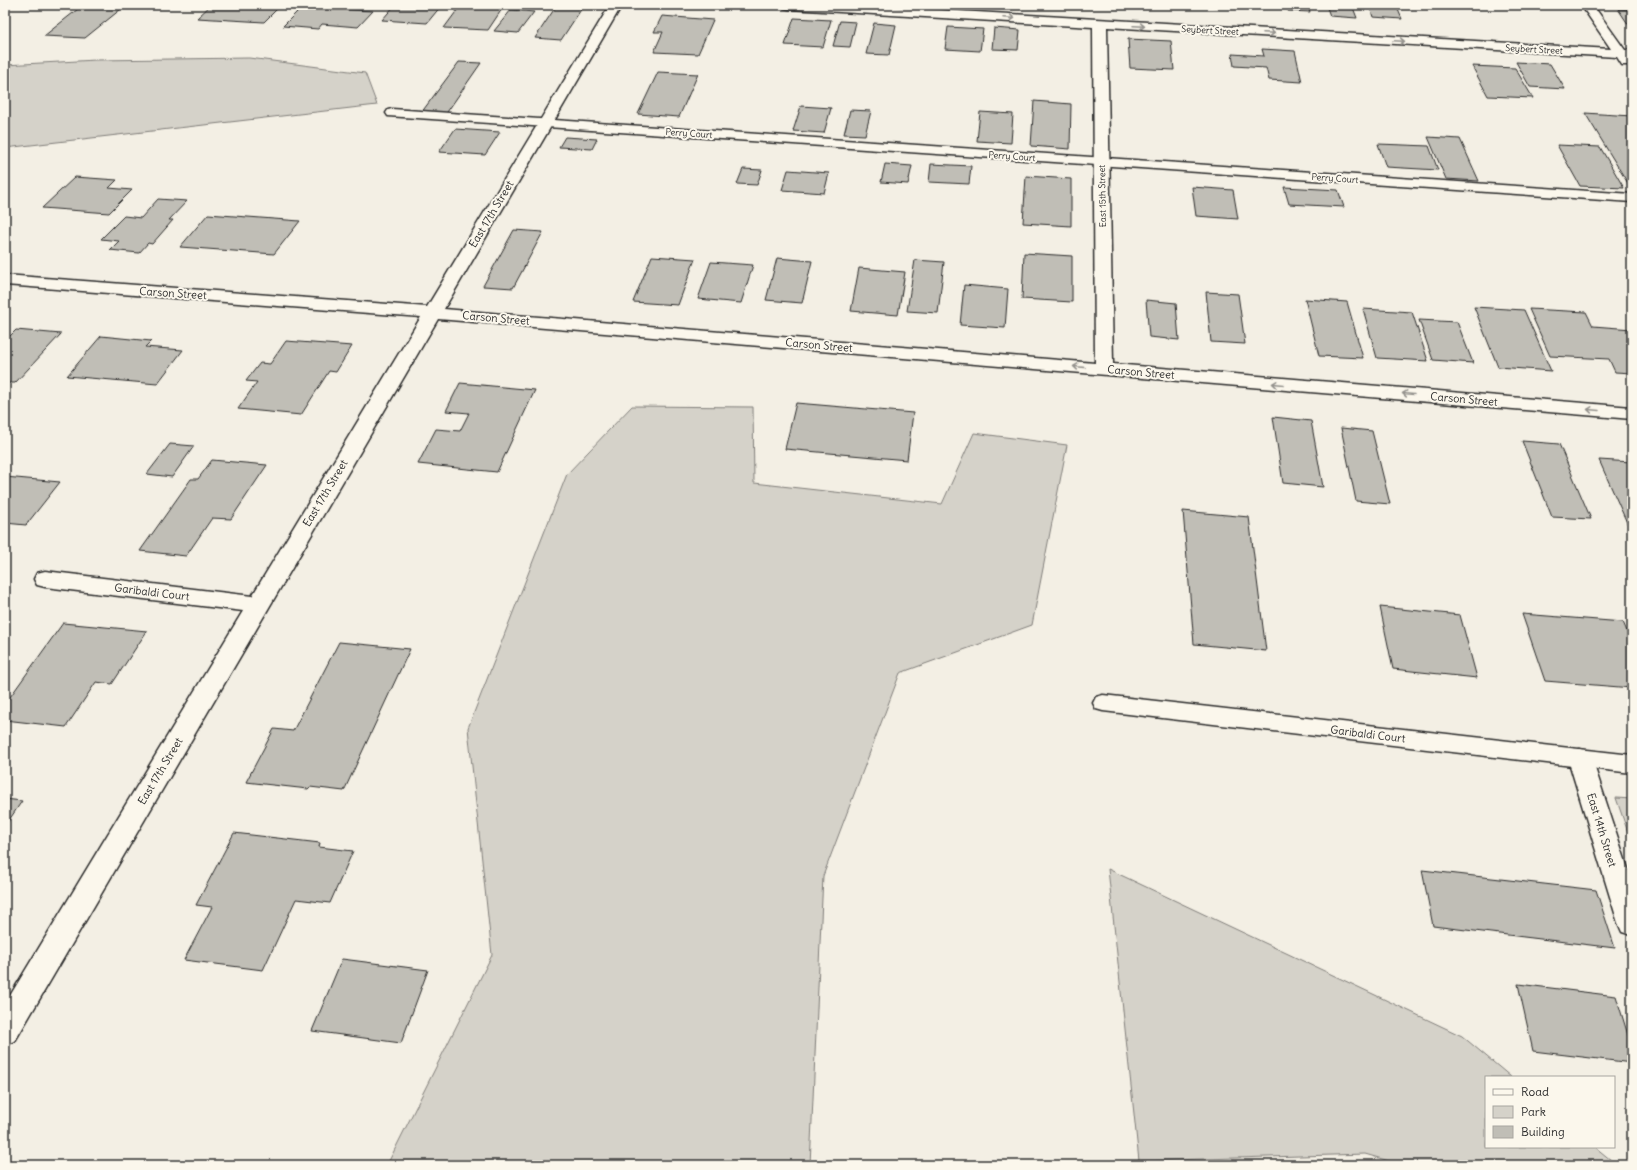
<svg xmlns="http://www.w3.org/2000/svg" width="1637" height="1170" font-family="Delius,sans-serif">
<rect width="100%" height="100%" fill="#f3efe4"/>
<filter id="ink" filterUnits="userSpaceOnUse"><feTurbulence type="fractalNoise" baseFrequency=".025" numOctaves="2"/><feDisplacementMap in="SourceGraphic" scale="8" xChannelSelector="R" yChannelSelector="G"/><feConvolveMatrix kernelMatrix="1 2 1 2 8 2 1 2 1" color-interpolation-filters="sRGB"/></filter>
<g filter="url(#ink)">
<!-- green -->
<path fill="#d5d2c9" stroke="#807e7a" d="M 249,58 L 365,73 L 377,105 L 5,148 L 5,65 L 96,60 Z
M 632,406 L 753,407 L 754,483 L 942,504 L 974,433 L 1067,445 L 1032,625 L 900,673 L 823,876 L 810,1165 L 387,1165 L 492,955 L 468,728 L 567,474 Z
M 1616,798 L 1632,799 L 1632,844 Z
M 1108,869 L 1462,1036 L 1511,1077 L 1486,1077 L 1486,1147 L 1595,1147 L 1617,1165 L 1403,1165 L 1365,1154 L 1139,1161 Z"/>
<!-- building -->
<path fill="#c0beb6" stroke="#2b2b2b" d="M 83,5 L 126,5 L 85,38 L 44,36 Z
M 211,5 L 281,5 L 264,22 L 197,18 Z
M 304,5 L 340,5 L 337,9 L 373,11 L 358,27 L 322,24 L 318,29 L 283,26 Z
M 395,5 L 426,5 L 441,6 L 427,23 L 382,20 Z
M 461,5 L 486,5 L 504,6 L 488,30 L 444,28 Z
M 557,5 L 584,5 L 561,40 L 535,38 Z
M 1203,5 L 1235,5 L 1236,8 L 1204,6 Z
M 1286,5 L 1308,5 L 1310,12 L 1288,11 Z
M 1326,5 L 1352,5 L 1357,18 L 1330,16 Z
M 1369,5 L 1396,5 L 1402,19 L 1373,17 Z
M 1618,9 L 1632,10 L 1632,30 Z
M 511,10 L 534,12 L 518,33 L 494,31 Z
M 662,16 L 713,20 L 698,54 L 654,52 L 663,32 L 654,32 Z
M 794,18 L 831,20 L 823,47 L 785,45 Z
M 840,21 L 856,22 L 850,47 L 833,46 Z
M 874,23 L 896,25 L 889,55 L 866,54 Z
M 948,27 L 983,29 L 980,51 L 945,49 Z
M 994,28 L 1020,30 L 1018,50 L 992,49 Z
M 1128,39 L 1171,41 L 1174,70 L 1130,68 Z
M 1262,49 L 1295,51 L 1302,82 L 1269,80 L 1266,68 L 1234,66 L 1232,54 L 1264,56 Z
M 459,62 L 481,63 L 445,115 L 421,113 Z
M 1516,62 L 1550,64 L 1565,89 L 1530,87 Z
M 1472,66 L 1515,68 L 1533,98 L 1488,96 Z
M 658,72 L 698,74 L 679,117 L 638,114 Z
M 1034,101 L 1071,104 L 1070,149 L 1031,146 Z
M 801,106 L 831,108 L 824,133 L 793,131 Z
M 850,110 L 871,111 L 865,135 L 844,134 Z
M 980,112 L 1013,114 L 1011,143 L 977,141 Z
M 1585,113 L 1632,116 L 1632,186 L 1629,185 Z
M 455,129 L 500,132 L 485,155 L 439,152 Z
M 565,137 L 597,139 L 592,149 L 559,147 Z
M 1428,137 L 1460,139 L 1479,181 L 1446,179 Z
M 1378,144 L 1429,146 L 1438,170 L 1386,167 Z
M 1557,145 L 1600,147 L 1624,188 L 1580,186 Z
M 885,164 L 912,166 L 908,184 L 881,182 Z
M 931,164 L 971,166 L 969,184 L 929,182 Z
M 743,169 L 762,170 L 757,185 L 737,184 Z
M 788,170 L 829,173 L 824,193 L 782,190 Z
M 1026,176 L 1071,179 L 1071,226 L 1023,223 Z
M 75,177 L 117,180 L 109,188 L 132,190 L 109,213 L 42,208 Z
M 1192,187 L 1233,190 L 1238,219 L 1196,216 Z
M 1284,187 L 1338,190 L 1344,207 L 1289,204 Z
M 158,199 L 187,201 L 169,220 L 173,220 L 152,244 L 148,243 L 139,253 L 110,250 L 119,241 L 101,239 L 124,216 L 141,218 Z
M 208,214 L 300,221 L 274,254 L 180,247 Z
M 514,230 L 543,232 L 513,288 L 483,286 Z
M 1024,253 L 1072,256 L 1072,302 L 1022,299 Z
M 652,256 L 695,259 L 678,305 L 633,302 Z
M 777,258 L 812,261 L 802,303 L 766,300 Z
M 915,260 L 944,262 L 938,313 L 907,311 Z
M 711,262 L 753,265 L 741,303 L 698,299 Z
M 859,268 L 905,272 L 898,315 L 851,311 Z
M 964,285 L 1008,289 L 1005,328 L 960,325 Z
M 1206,292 L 1238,294 L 1245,344 L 1211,342 Z
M 1305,299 L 1347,302 L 1363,358 L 1319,356 Z
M 1146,300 L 1176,303 L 1179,340 L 1149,337 Z
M 1474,307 L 1524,310 L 1551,371 L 1498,367 Z
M 1363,309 L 1412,312 L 1428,361 L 1377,358 Z
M 1529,309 L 1586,312 L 1593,326 L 1632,329 L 1632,373 L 1615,372 L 1609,359 L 1550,356 Z
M 1419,320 L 1457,322 L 1473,363 L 1433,360 Z
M 16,330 L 61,334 L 15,383 L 5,383 L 5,341 Z
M 101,336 L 151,341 L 145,347 L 183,350 L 157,384 L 67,376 Z
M 286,341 L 352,346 L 336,372 L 329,371 L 301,415 L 238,409 L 257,382 L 246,381 L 260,363 L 270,364 Z
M 460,383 L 535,390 L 497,472 L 418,464 L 436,429 L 460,431 L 469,413 L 446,411 Z
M 796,403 L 913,413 L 907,460 L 785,449 Z
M 1273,417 L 1311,421 L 1323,487 L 1283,483 Z
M 1341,428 L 1372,431 L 1390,504 L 1356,501 Z
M 1522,441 L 1559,444 L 1591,519 L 1552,517 Z
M 170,444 L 194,446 L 172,477 L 147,474 Z
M 212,460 L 267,465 L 231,519 L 212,518 L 186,556 L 140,551 L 191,479 L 198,479 Z
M 1599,460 L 1632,462 L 1632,534 Z
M 5,477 L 60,482 L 26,525 L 5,523 Z
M 1183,511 L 1249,517 L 1266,651 L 1194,644 Z
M 1380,607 L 1460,615 L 1477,678 L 1393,669 Z
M 1522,614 L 1623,622 L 1632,643 L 1632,688 L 1545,681 Z
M 63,623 L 147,631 L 112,684 L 96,682 L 66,727 L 5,720 L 5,704 Z
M 339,642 L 410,649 L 344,791 L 310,787 L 308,789 L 246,782 L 274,729 L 293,731 Z
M 5,799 L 22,801 L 5,826 Z
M 234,833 L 320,843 L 319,847 L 353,851 L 330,903 L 296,899 L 263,970 L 184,960 L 212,907 L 196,905 Z
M 1422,870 L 1596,890 L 1615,948 L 1433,926 Z
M 342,959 L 428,970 L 401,1043 L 312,1031 Z
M 1518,984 L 1616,996 L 1632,1048 L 1632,1063 L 1533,1051 Z"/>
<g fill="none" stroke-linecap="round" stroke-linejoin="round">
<defs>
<path id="lane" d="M 392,109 L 1632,194 L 1632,202 L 388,116 L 386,113 L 388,110 Z
M 1103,695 L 1632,755 L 1632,773 L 1103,711 L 1096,709 L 1093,703 L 1096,697 Z"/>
<path id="street" d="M 610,5 L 622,5 L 444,309 L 1095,363 L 1093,27 L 789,9 L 784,8 L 783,5 L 855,5 L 1611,49 L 1581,5 L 1593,5 L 1625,50 L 1632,50 L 1632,65 L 1622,65 L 1617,57 L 1107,27 L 1113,364 L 1632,407 L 1632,419 L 438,319 L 15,1041 L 5,1045 L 5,1004 L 243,611 L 45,587 L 37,585 L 34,579 L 37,573 L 45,571 L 252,596 L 421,317 L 5,285 L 5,275 L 427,307 Z
M 1580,749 L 1589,752 L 1592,759 L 1632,881 L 1632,935 L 1622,932 L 1618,923 L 1568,759 L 1571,752 Z"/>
</defs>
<!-- lane casing -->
<use href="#lane" stroke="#2b2b2b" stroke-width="3"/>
<!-- street casing -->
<use href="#street" stroke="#2b2b2b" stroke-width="3"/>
<!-- lane -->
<use href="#lane" fill="#fbf7ec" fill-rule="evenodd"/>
<!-- street -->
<use href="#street" fill="#fbf7ec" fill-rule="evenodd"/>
</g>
<!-- one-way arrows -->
<defs><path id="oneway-shaft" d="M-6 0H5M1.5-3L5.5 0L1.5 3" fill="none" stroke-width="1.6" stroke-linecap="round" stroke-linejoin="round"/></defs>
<g stroke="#93918c">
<use href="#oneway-shaft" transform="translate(1009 18) rotate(3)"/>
<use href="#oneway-shaft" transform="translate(1139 26) rotate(3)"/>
<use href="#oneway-shaft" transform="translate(1269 33) rotate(3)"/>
<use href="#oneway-shaft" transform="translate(1399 41) rotate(3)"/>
<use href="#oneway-shaft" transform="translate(1079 367) rotate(-175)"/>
<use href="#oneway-shaft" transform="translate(1278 384) rotate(-175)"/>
<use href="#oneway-shaft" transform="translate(1408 394) rotate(-175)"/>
<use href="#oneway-shaft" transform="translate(1593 410) rotate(-175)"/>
</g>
</g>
<g text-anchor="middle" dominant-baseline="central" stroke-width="4" stroke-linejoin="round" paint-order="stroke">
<!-- far-street labels -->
<g font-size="9" fill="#2b2b2b" stroke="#fbf7ec">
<text transform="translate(1210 30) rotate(3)">Seybert Street</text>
<text transform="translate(1534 49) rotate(3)">Seybert Street</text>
<text transform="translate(689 133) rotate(4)">Perry Court</text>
<text transform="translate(1012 156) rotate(4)">Perry Court</text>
<text transform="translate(1335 178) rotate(4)">Perry Court</text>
<text transform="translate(1102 196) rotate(-91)">East 15th Street</text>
</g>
<!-- street labels -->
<g font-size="11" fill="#2b2b2b" stroke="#fbf7ec">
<text transform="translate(491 214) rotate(-59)">East 17th Street</text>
<text transform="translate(173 293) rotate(4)">Carson Street</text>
<text transform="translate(496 318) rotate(5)">Carson Street</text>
<text transform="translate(819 345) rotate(5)">Carson Street</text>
<text transform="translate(1141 372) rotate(5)">Carson Street</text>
<text transform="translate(1464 399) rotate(5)">Carson Street</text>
<text transform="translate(325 493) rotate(-59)">East 17th Street</text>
<text transform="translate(152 592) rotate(7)">Garibaldi Court</text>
<text transform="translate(1368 734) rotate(7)">Garibaldi Court</text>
<text transform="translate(160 771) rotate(-59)">East 17th Street</text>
<text transform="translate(1602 830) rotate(73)">East 14th Street</text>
</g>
</g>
<!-- margin -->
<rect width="1637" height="1170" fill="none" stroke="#fbf7ec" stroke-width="20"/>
<rect x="10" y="10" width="1617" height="1150" fill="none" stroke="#2b2b2b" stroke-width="1.5" filter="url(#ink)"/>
<!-- legend -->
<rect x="1485" y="1076" width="130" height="72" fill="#fbf7ec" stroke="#a8a59f"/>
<rect x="1493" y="1089" width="20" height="6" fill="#fbf7ec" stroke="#a8a59f"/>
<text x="1521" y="1096" font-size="12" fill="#2b2b2b">Road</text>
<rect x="1493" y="1106" width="20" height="12" fill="#d5d2c9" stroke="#a8a59f"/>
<text x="1521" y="1116" font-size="12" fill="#2b2b2b">Park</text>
<rect x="1493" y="1126" width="20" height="12" fill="#c0beb6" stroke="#a8a59f"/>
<text x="1521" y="1136" font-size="12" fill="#2b2b2b">Building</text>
</svg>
